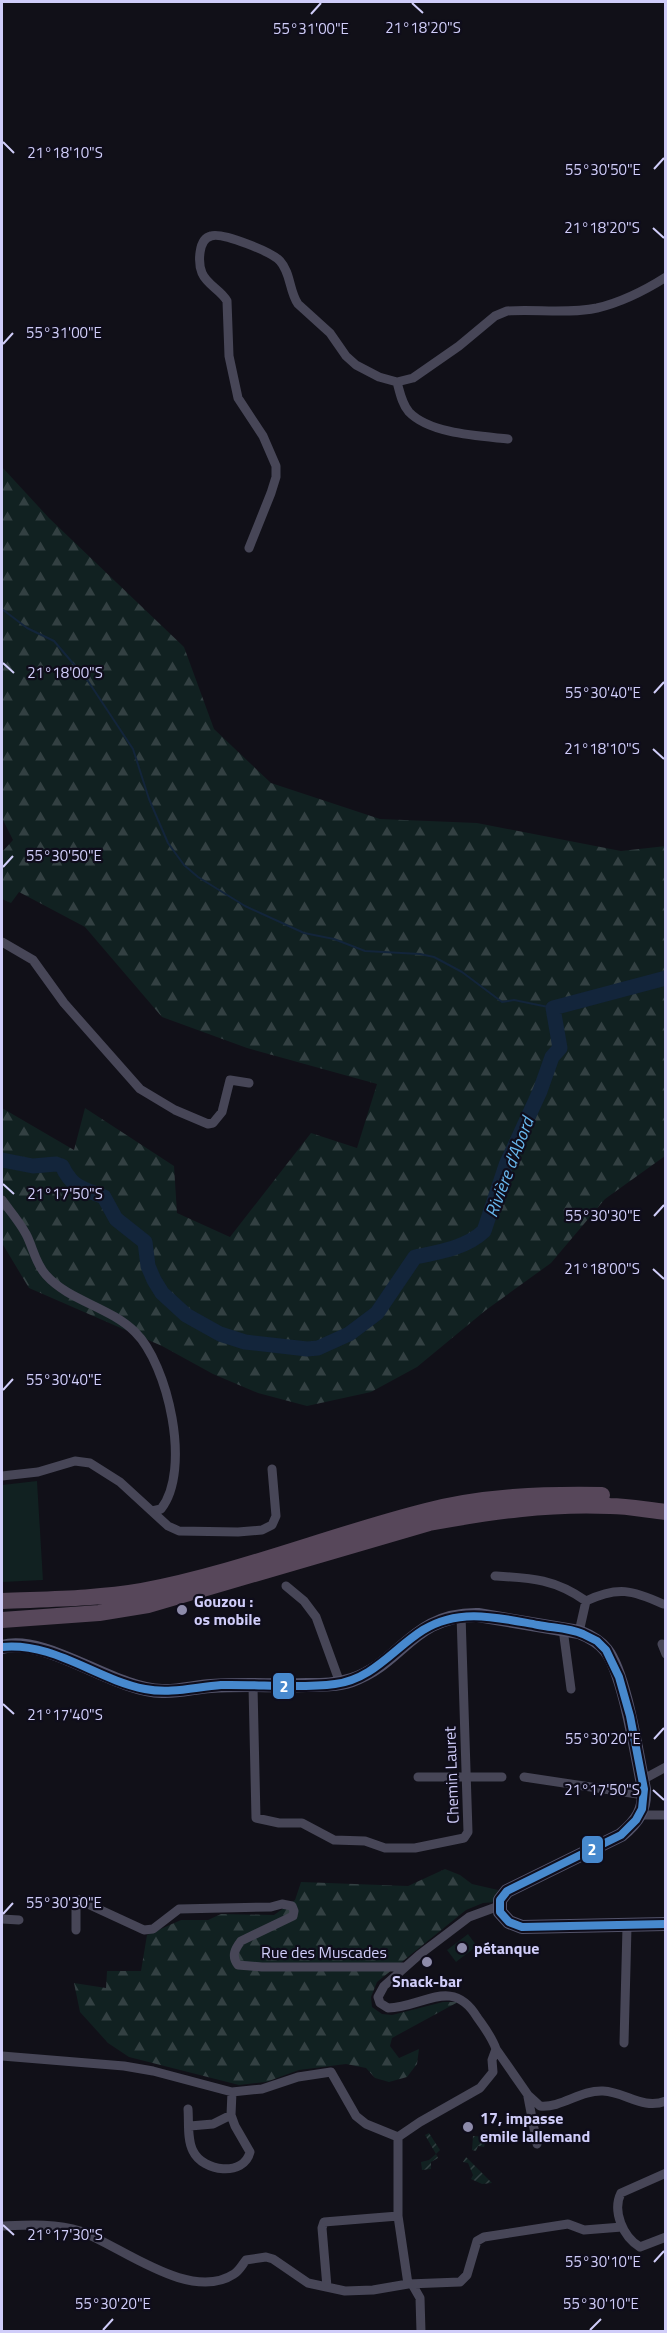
<svg xmlns="http://www.w3.org/2000/svg" width="667" height="2333" font-family="'Titillium Web',sans-serif">
<defs>
<pattern id="forest-firs" width="22" height="20" patternUnits="userSpaceOnUse" patternTransform="scale(1.5)"><rect width="22" height="20" fill="#112121"/><path d="M5 1l3.5 6h-7zM16 11l3.5 6h-7z" fill="#334042"/></pattern>
<pattern id="garden-furrows" width="10" height="10" patternUnits="userSpaceOnUse" patternTransform="scale(1.5)"><rect width="10" height="10" fill="#112121"/><path d="M-1 1l2-2M0 10L10 0M9 11l2-2" fill="none" stroke="#334042"/></pattern>
</defs>
<rect width="100%" height="100%" fill="#111018"/>
<!-- grass -->
<path fill="#112121" d="M 37,1481 L 43,1580 L 2,1582 L 2,1485 Z
M 468,1934 L 477,1946 L 456,1962 L 447,1950 Z"/>
<!-- forest -->
<path fill="url(#forest-firs)" d="M 2,467 L 49,518 L 184,647 L 214,729 L 271,783 L 380,819 L 477,823 L 621,851 L 666,846 L 665,1156 L 605,1199 L 551,1263 L 486,1310 L 417,1367 L 371,1392 L 307,1406 L 258,1393 L 213,1374 L 162,1346 L 29,1288 L 2,1243 L 2,1108 L 74,1150 L 85,1108 L 174,1166 L 177,1213 L 230,1237 L 311,1133 L 357,1148 L 377,1084 L 247,1048 L 162,1017 L 85,927 L 19,892 L 11,903 L 2,899 L 2,852 L 13,840 L 2,818 Z
M 445,1869 L 460,1875 L 472,1884 L 498,1890 L 496,1902 L 483,1903 L 466,1910 L 377,1982 L 371,1997 L 372,2007 L 382,2014 L 392,2015 L 443,2002 L 458,2002 L 392,2038 L 390,2046 L 399,2058 L 419,2049 L 417,2064 L 407,2077 L 389,2082 L 375,2078 L 366,2068 L 346,2064 L 299,2070 L 266,2082 L 239,2085 L 129,2057 L 108,2043 L 80,2012 L 74,1983 L 106,1988 L 107,1971 L 141,1971 L 147,1935 L 181,1920 L 208,1920 L 221,1914 L 274,1915 L 295,1900 L 301,1882 L 408,1886 Z"/>
<!-- garden -->
<path fill="url(#garden-furrows)" d="M 429,2133 L 440,2150 L 436,2154 L 438,2158 L 431,2162 L 431,2169 L 422,2170 L 421,2162 L 429,2160 L 436,2154 L 425,2135 Z
M 473,2136 L 487,2137 L 484,2147 L 478,2146 L 476,2151 L 472,2150 Z
M 466,2157 L 492,2183 L 482,2184 L 471,2179 L 473,2175 L 468,2163 L 463,2162 Z"/>
<g fill="none" stroke-linecap="round" stroke-linejoin="round">
<!-- stream -->
<path stroke="#13253b" stroke-width="2" d="M 2,609 L 27,628 L 54,641 L 88,681 L 133,749 L 149,799 L 168,843 L 184,865 L 198,877 L 245,906 L 304,933 L 334,939 L 365,951 L 420,954 L 434,957 L 462,972 L 502,1002 L 514,1000 L 553,1008"/>
<!-- river -->
<path stroke="#13253b" stroke-width="15" d="M 2,1160 L 33,1166 L 56,1164 L 62,1166 C 73,1189 83,1188 104,1197 L 116,1219 L 145,1242 L 148,1266 L 154,1280 L 162,1293 L 186,1315 L 220,1334 L 245,1342 L 307,1349 L 318,1348 L 349,1334 L 377,1313 L 415,1257 C 439,1252 466,1248 484,1231 L 506,1165 L 540,1091 L 552,1057 L 560,1048 L 553,1008 L 666,978"/>
<!-- street -->
<path stroke="#474657" stroke-width="9" d="M 397,382 C 400,393 402,404 409,412 C 430,434 480,436 508,439
M 249,548 L 271,493 L 276,477 L 276,466 L 263,436 L 238,398 L 229,356 L 227,301 C 221,290 207,285 202,273 C 198,263 198,239 211,236 C 222,232 272,252 280,261 C 291,273 289,291 298,304 L 330,333 L 346,356 L 356,365 L 379,377 L 397,382 L 413,378 L 459,346 L 495,316 L 507,311 C 536,309 568,314 597,308 C 622,302 644,291 666,277
M 2,942 L 33,960 L 64,1003 L 140,1089 L 175,1110 L 208,1124 L 213,1123 L 222,1112 L 230,1080 L 249,1083
M 2,1200 C 10,1211 19,1221 26,1234 C 33,1247 35,1263 46,1275 C 69,1301 110,1307 135,1332 C 168,1364 192,1470 161,1509 L 152,1511
M 2,1476 L 38,1472 L 75,1461 L 90,1463 L 120,1482 L 168,1526 L 179,1531 L 238,1532 L 262,1530 L 272,1525 L 276,1516 L 272,1469
M 495,1576 C 532,1578 555,1579 586,1601 C 618,1586 632,1590 663,1604
M 286,1586 L 304,1601 L 316,1617 L 340,1683
M 563,1629 L 571,1689
M 579,1632 L 586,1601
M 662,1644 L 666,1654
M 253,1687 L 256,1818 L 279,1823 L 302,1823 L 334,1840 L 365,1841 L 385,1848 L 415,1848 L 464,1838 L 468,1832 L 461,1615
M 418,1777 L 502,1777
M 524,1777 L 644,1795
M 642,1780 L 666,1767
M 641,1815 L 666,1815
M 2,1919 L 19,1920
M 76,1930 L 76,1905 L 79,1900 L 144,1930 L 153,1929 L 179,1909 L 271,1907 L 282,1904 L 292,1906 L 294,1911 L 293,1916 L 241,1941 C 235,1949 231,1956 238,1965 L 262,1967 L 404,1967
M 624,2043 L 627,1927
M 496,2049 L 528,2095 L 540,2106 C 562,2108 580,2090 603,2091 C 626,2092 642,2110 666,2101
M 2,2056 L 124,2066 L 153,2071 L 232,2092 L 262,2089 L 298,2077 L 331,2072 L 356,2116 L 366,2124 L 398,2137
M 528,2097 L 537,2144
M 188,2109 C 189,2122 187,2140 193,2151 C 203,2172 244,2177 250,2152 L 235,2126 L 231,2115 L 232,2092
M 190,2126 L 213,2124 L 231,2115
M 398,2137 L 420,2122 L 480,2088 L 493,2072 L 492,2060 L 496,2049 C 492,2037 484,2027 477,2017 C 452,1976 424,2007 388,2008 L 380,2003 L 378,1997 L 384,1986 L 419,1955 L 469,1917 L 499,1906
M 398,2137 L 398,2216 L 408,2284
M 666,2173 L 621,2193 C 612,2211 623,2237 640,2247 L 666,2237
M 2,2226 C 26,2225 56,2223 80,2231 C 121,2246 190,2303 234,2274 C 239,2271 242,2265 246,2260 L 266,2257 L 273,2259 L 308,2283 L 345,2291 L 373,2290 L 408,2284 L 460,2282 L 467,2275 L 477,2241 L 484,2237 L 568,2224 L 584,2230 L 622,2227
M 412,2284 L 420,2298 L 421,2332
M 327,2287 L 322,2228 L 324,2222 L 398,2216"/>
<!-- secondary -->
<path stroke="#53536a" stroke-width="14" d="M 2,1647 C 47,1635 113,1690 162,1691 C 178,1692 195,1687 211,1686 C 243,1684 275,1686 307,1685 C 322,1685 337,1685 352,1680 C 403,1662 412,1614 478,1615 L 579,1632 C 589,1636 599,1641 606,1650 C 625,1674 637,1756 644,1789 C 645,1810 638,1821 621,1835 L 507,1891 L 500,1900 L 500,1912 L 509,1922 L 522,1927 L 666,1924"/>
<!-- highway -->
<path stroke="#57475a" stroke-width="16" d="M 2,1601 C 48,1599 95,1599 142,1591 C 238,1573 331,1535 426,1511 C 483,1496 543,1494 602,1495
M 2,1620 L 99,1613 L 148,1605 L 429,1523 C 489,1512 549,1503 610,1506 C 628,1506 647,1510 666,1512"/>
<defs>
<path id="bus-1" d="M 2,1647 C 55,1642 95,1679 145,1689 C 171,1694 195,1687 221,1685 C 259,1684 298,1689 335,1684 C 373,1679 393,1649 423,1630 C 460,1607 499,1618 538,1625 C 553,1628 569,1628 583,1634 L 597,1641 L 606,1650 L 619,1677 L 630,1716 L 644,1789 L 642,1809 L 636,1820 L 621,1835 L 507,1891 L 500,1900 L 500,1912 L 509,1922 L 522,1927 L 666,1924"/>
</defs>
<!-- bus-1 casing -->
<use href="#bus-1" stroke="#0f0d1b" stroke-width="12"/>
<!-- bus-1 -->
<use href="#bus-1" stroke="#4789ce" stroke-width="8"/>
</g>
<!-- ticks -->
<path fill="none" stroke="#d0cdf9" stroke-width="2" d="M 412,3 L 423,13M 311,14 L 321,3M 3,142 L 14,153M 654,169 L 664,158M 653,228 L 664,238M 3,344 L 13,333M 3,663 L 14,673M 654,693 L 664,682M 653,749 L 664,759M 3,867 L 13,856M 3,1184 L 14,1194M 654,1216 L 664,1205M 653,1269 L 664,1279M 3,1390 L 13,1379M 3,1704 L 14,1714M 654,1739 L 664,1728M 653,1790 L 664,1800M 3,1914 L 13,1903M 3,2225 L 14,2235M 654,2262 L 664,2251M 103,2330 L 113,2319M 590,2330 L 601,2319"/>
<!-- markers -->
<g fill="#8d8baa" stroke="#0f0d1b" stroke-width="2">
<circle cx="182" cy="1610" r="6"/>
<circle cx="462" cy="1948" r="6"/>
<circle cx="427" cy="1962" r="6"/>
<circle cx="468" cy="2127" r="6"/>
</g>
<g text-anchor="middle" dominant-baseline="central" stroke-width="4.5" stroke-linejoin="round" paint-order="stroke">
<!-- poi labels -->
<g font-size="16" font-weight="bold" fill="#d0cdf9" stroke="#0f0d1b" text-anchor="start">
<text x="194" y="1601">Gouzou :<tspan x="194" dy="18">os mobile</tspan></text>
<text x="474" y="1948">pétanque</text>
<text x="427" y="1981" text-anchor="middle">Snack-bar</text>
<text x="480" y="2118">17, impasse<tspan x="480" dy="18">emile lallemand</tspan></text>
</g>
<!-- street labels -->
<g font-size="16" fill="#d0cdf9" stroke="#0f0d1b">
<text transform="translate(451 1775) rotate(-92)">Chemin Lauret</text>
<text x="324" y="1952">Rue des Muscades</text>
</g>
<!-- water labels -->
<g font-size="18" font-style="italic" fill="#68b6ec" stroke="#0f0d1b">
<text transform="translate(509 1167) rotate(-69)">Rivière d'Abord</text>
</g>
</g>
<g font-size="15" text-anchor="middle" fill="#d0cdf9" stroke="#0f0d1b" stroke-width="4.5" stroke-linejoin="round" paint-order="stroke">
<text x="423" y="33">21°18'20"S</text>
<text x="311" y="34">55°31'00"E</text>
<text x="65" y="158">21°18'10"S</text>
<text x="603" y="175">55°30'50"E</text>
<text x="602" y="233">21°18'20"S</text>
<text x="64" y="338">55°31'00"E</text>
<text x="65" y="678">21°18'00"S</text>
<text x="603" y="698">55°30'40"E</text>
<text x="602" y="754">21°18'10"S</text>
<text x="64" y="861">55°30'50"E</text>
<text x="65" y="1199">21°17'50"S</text>
<text x="603" y="1221">55°30'30"E</text>
<text x="602" y="1274">21°18'00"S</text>
<text x="64" y="1385">55°30'40"E</text>
<text x="65" y="1720">21°17'40"S</text>
<text x="603" y="1744">55°30'20"E</text>
<text x="602" y="1795">21°17'50"S</text>
<text x="64" y="1908">55°30'30"E</text>
<text x="65" y="2240">21°17'30"S</text>
<text x="603" y="2267">55°30'10"E</text>
<text x="113" y="2309">55°30'20"E</text>
<text x="601" y="2309">55°30'10"E</text>
</g>
<g stroke="#0f0d1b" stroke-width="2">
<rect x="272" y="1672" width="23" height="28" rx="6" fill="#4789ce"/>
<rect x="581" y="1835" width="23" height="29" rx="6" fill="#4789ce"/>
</g>
<g font-size="16" text-anchor="middle" font-weight="bold" fill="#fff">
<text x="284" y="1692">2</text>
<text x="592" y="1855">2</text>
</g>
<!-- border -->
<rect width="667" height="2333" fill="none" stroke="#d0cdf9" stroke-width="6"/>
</svg>
